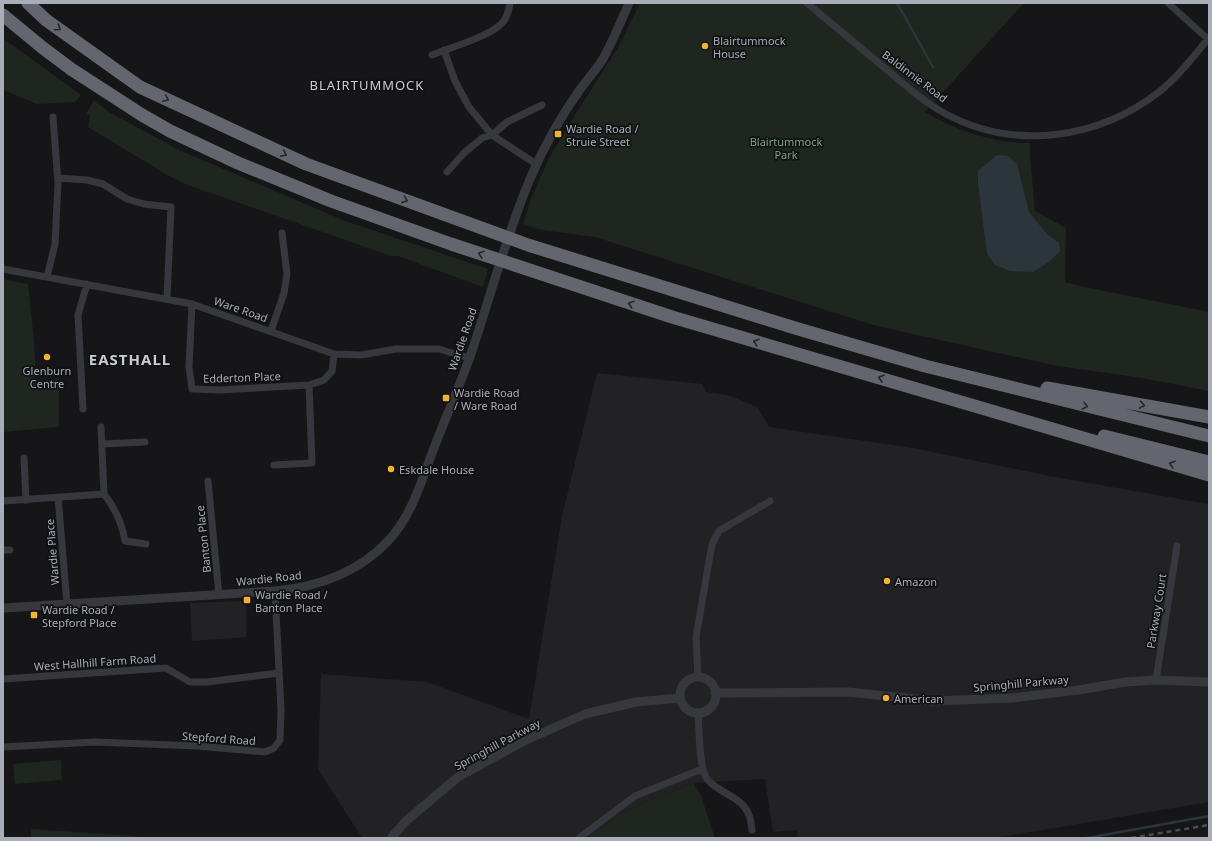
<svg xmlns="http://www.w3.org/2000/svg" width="1212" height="841" font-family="'Noto Sans',sans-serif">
<rect width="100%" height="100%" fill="#161618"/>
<!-- built -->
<path fill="#222225" d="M 597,373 L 702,384 L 706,392 L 728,395 L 757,407 L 769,427 L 913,448 L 1060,478 L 1209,504 L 1209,802 L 995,838 L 798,838 L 797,830 L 773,832 L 765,779 L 694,783 L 633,807 L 585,838 L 362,838 L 318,769 L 321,674 L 427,682 L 529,719 L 562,516 Z
M 246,601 L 246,637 L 192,641 L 190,603 Z"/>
<!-- green -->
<path fill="#1e261f" d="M 640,3 L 1024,3 L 925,112 C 957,131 993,143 1030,143 L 1030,157 L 1035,211 L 1066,228 L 1065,282 L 1084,287 L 1209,312 L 1209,391 L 1142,378 L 1058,366 L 873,325 L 595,237 L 542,230 L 523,224 L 531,199 L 548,160 L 570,123 L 619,46 Z
M 3,38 L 81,95 L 75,102 L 37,104 L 3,90 Z
M 94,100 L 109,112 L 179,150 L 345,221 L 488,269 L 483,287 L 398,256 L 391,256 L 188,185 L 169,176 L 88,127 L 90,115 L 86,114 Z
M 3,279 L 28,284 L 34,341 L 36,380 L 59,379 L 59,427 L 3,432 Z
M 61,760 L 62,780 L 15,784 L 13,764 Z
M 694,783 L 701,796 L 715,838 L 585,838 L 633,807 Z
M 31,829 L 162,838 L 31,838 Z"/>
<!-- water -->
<path fill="#2c353c" d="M 997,155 L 1008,156 L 1017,164 L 1029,212 L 1047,234 L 1059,243 L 1060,251 L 1049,262 L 1033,272 L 1010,271 L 995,265 L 987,254 L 978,183 L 978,171 Z"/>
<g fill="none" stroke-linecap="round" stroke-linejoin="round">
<!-- stream -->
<path stroke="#2c353c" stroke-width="2.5" d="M 897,3 L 933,67
M 1087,838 L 1209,816"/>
<!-- minor -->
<path stroke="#37383d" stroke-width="7" d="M 807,3 C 833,25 860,47 886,69 C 905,85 924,102 946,114 C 1015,151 1098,139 1159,92 C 1178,77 1193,57 1208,39
M 1168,3 L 1209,40
M 444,50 L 455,81 L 469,107 L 492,135 L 536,164
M 432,55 C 449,48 491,36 502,23 C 507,18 509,10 510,3
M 447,172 L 464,153 L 482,138 L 492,135 L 507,122 L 542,105
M 58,178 L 87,180 L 103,184 L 127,199 L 144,204 L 171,207 L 167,299
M 3,269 L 192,304 L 334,354 L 361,355 L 396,349 L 439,349 L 469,358
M 47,277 L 55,244 L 58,183 L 53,117
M 192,304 L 189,367 L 192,389 L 220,390 L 309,385 L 324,380 L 332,371 L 334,354
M 271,331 L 284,293 L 287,274 L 282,233
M 83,409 L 78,315 L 87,284
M 101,427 L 104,494
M 102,444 L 145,442
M 24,458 L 26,500
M 274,465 L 312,463 L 309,385
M 208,481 L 219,595
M 58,497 L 67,604
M 3,501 L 104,494 C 115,508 122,523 125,541 L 146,544
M 3,550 L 10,550
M 698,677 L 696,637 L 712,544 L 719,531 L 770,501
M 3,679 L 166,668 L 190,682 L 207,682 L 279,673
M 1156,680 L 1177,546
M 698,712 C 699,727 699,769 707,779 C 718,793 743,797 749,815 C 751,819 751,825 752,830
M 3,747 L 95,742 L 198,746 L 265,752 L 274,748 L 280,740 L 281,710 L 275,591
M 579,838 L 635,796 L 702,769"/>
<!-- tertiary -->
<path stroke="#37383d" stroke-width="9" d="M 3,608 L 275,591 C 317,587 358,573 388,541 C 412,516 422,479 434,448 C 446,417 459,387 470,357 C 490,298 506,236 530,179 C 543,148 560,118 579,91 C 586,81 594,72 601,62 C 611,46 621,21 629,3
M680 695a18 18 0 1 1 36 0a18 18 0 1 1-36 0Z
M 715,693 L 848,692 L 933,701 L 1012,698 L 1079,690 L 1125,682 L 1156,680 L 1209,682
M 391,838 L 406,821 L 458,777 L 524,741 L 585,714 L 636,702 L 680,698"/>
<!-- motorway -->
<path stroke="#63666e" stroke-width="13" d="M 28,3 L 46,20 L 140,87 L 306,164 L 528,245 L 795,328 L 925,366 L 1209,436
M 3,15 L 43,48 L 71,69 L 142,115 L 170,131 L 238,163 L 331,201 L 451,244 L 672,317 L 1209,475
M 1047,388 L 1209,417
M 1104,436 L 1209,462"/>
<!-- rail -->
<path stroke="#4a4c52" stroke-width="2.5" stroke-dasharray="5 4" stroke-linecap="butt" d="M 1131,838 L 1209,825"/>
</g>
<!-- one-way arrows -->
<defs><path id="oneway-chevron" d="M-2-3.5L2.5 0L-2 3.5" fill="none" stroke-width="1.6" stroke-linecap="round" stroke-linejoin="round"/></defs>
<g stroke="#26262a">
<use href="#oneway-chevron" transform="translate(58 28) rotate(35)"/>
<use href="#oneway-chevron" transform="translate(166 99) rotate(25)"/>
<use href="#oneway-chevron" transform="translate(284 154) rotate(25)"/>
<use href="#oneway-chevron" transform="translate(405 200) rotate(20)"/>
<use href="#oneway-chevron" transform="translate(481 254) rotate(-162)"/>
<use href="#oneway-chevron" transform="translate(631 304) rotate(-162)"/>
<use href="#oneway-chevron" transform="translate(756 342) rotate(-163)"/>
<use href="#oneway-chevron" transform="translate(881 378) rotate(-164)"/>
<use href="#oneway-chevron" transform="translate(1142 405) rotate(10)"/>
<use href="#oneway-chevron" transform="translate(1085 406) rotate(14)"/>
<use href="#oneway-chevron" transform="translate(1172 464) rotate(-164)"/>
</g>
<!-- markers -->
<g fill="#f2b134" stroke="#111113" stroke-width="1.5">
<circle cx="705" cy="46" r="4"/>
<rect x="554" y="130" width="8" height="8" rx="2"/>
<circle cx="47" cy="357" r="4"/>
<rect x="442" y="394" width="8" height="8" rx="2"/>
<circle cx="391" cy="469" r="4"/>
<circle cx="887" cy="581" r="4"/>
<rect x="243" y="596" width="8" height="8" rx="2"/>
<rect x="30" y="611" width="8" height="8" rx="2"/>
<circle cx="886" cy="698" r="4"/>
</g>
<g text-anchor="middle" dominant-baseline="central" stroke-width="3.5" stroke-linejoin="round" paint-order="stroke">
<!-- poi labels -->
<g font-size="11" fill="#a8adb8" stroke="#111113" text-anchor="start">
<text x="713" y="40">Blairtummock<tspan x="713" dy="13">House</tspan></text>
<text x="566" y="128">Wardie Road /<tspan x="566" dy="13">Struie Street</tspan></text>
<text x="47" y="370" text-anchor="middle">Glenburn<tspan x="47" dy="13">Centre</tspan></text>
<text x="454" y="392">Wardie Road<tspan x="454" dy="13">/ Ware Road</tspan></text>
<text x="399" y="469">Eskdale House</text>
<text x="895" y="581">Amazon</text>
<text x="255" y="594">Wardie Road /<tspan x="255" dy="13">Banton Place</tspan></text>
<text x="42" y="609">Wardie Road /<tspan x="42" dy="13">Stepford Place</tspan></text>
<text x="894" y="698">American</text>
</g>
<!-- street labels -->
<g font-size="11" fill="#a8adb8" stroke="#111113">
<text transform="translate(915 76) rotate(37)">Baldinnie Road</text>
<text transform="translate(241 309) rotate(19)">Ware Road</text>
<text transform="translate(462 339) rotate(-71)">Wardie Road</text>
<text transform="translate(242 377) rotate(-2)">Edderton Place</text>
<text transform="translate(203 539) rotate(-96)">Banton Place</text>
<text transform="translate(52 552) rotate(-95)">Wardie Place</text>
<text transform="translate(269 578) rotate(-6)">Wardie Road</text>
<text transform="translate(1156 611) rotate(-81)">Parkway Court</text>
<text transform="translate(95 662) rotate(-4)">West Hallhill Farm Road</text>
<text transform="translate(1021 683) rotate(-5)">Springhill Parkway</text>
<text transform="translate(219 738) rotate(4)">Stepford Road</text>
<text transform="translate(497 744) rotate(-28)">Springhill Parkway</text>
</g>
<!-- park labels -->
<g font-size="11" fill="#7fa381" stroke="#111113">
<text x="786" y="141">Blairtummock<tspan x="786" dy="13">Park</tspan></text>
</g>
<!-- quarter labels -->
<g font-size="13" letter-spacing="1" fill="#c9ccd4" stroke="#111113">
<text x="367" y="85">BLAIRTUMMOCK</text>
</g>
<!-- district labels -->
<g font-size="15" font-weight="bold" letter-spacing="1" fill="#c9ccd4" stroke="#111113">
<text x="130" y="359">EASTHALL</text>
</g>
</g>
<!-- border -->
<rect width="1212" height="841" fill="none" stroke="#a8adb8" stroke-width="8"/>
</svg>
